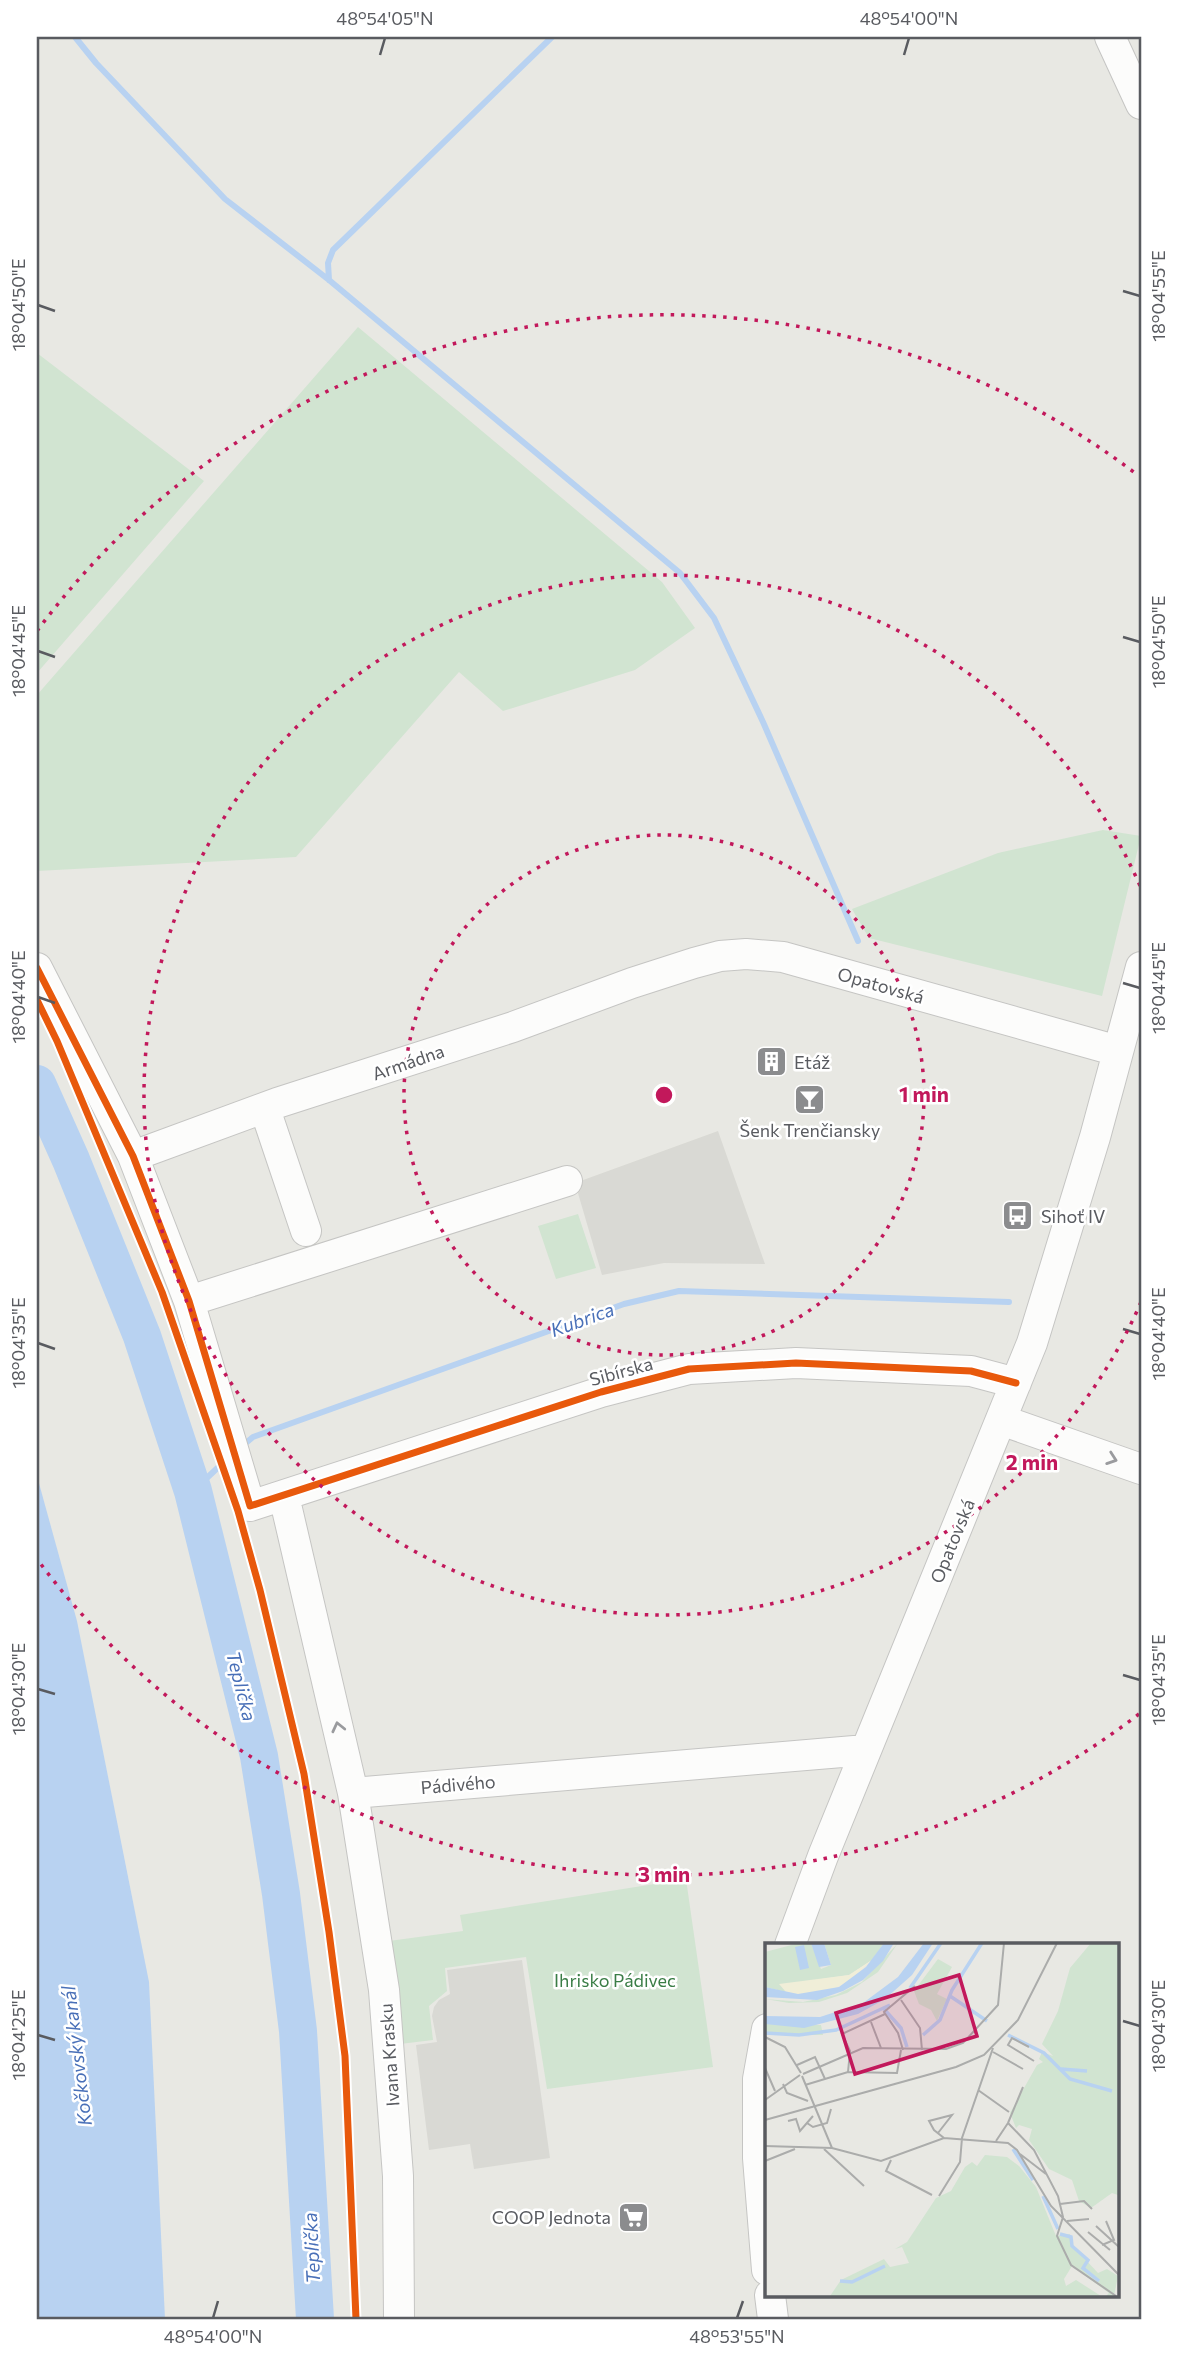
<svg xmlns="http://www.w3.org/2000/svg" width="1178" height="2356" font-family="Commissioner,sans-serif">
<rect width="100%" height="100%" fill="#e8e8e3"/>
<!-- industrial -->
<path fill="#d9d9d4" d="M 718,1131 L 765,1264 L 664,1263 L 602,1275 L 575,1183 Z
M 522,1960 L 550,2158 L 474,2169 L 470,2144 L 429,2150 L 416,2045 L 437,2042 L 432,2016 L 434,2007 L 439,2000 L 450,1994 L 447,1970 Z"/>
<!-- green -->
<path fill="#d1e4d1" d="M 358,327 L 662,582 L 695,628 L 635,670 L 503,711 L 459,672 L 296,857 L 37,871 L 37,695 Z
M 37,353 L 204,481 L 37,673 Z
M 1103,830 L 1141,836 L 1102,996 L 869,938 L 852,909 L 998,853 Z
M 578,1214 L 596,1268 L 556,1279 L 538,1226 Z
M 686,1879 L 713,2067 L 547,2089 L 526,1957 L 445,1968 L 447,1991 L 429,2006 L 433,2040 L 400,2044 L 389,1941 L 463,1931 L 460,1915 Z"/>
<!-- water -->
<path fill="#b8d2f1" d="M 37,1476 L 77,1621 L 149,1982 L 165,2319 L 37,2319 Z"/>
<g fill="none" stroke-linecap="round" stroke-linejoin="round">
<!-- stream -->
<path stroke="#b8d2f1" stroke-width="6" d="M 75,37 L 96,63 L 225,199 L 329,280 L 680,573 L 714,618 L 763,722 L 858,941
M 329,280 L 328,263 L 333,250 L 552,37
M 241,1447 L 253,1437 L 624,1304 L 679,1291 L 1009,1302
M 193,1491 L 227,1459"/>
<!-- river -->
<path stroke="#b8d2f1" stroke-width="38" d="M 37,1084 L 71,1160 L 142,1336 L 193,1491 L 259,1756 L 281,1894 L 298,2031 L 315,2319"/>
<defs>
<path id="minor" d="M 1110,37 L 1141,104
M 37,968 L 133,1156 L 189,1301 L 250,1506 L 601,1392 L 689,1369 L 796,1363 L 971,1371 L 1016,1383
M 265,1109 L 306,1231
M 133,1156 L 277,1103 L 513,1027 L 632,983 L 694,963 L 720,956 L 746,954 L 783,957 L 1118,1051
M 189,1301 L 567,1181
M 1001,1420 L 1141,1469
M 284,1496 L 353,1793 L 384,1990 L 398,2176 L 399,2319
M 353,1793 L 866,1750
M 790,1945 L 823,1856 L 1032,1343 L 1095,1137 L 1141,967
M 767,2029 L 758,2079 L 758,2158 L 767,2270
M 770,2295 L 773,2319"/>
</defs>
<!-- minor casing -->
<use href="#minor" stroke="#c5c5c3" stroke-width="32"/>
<!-- minor -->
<use href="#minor" stroke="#fcfcfb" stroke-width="30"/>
<defs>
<path id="cycleway" d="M 37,968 L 133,1156 L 189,1301 L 250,1506 L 601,1392 L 689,1369 L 796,1363 L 971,1371 L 1016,1383
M 37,1000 L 57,1041 L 162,1292 L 238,1511 L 260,1590 L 304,1774 L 329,1932 L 345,2056 L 356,2319"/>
</defs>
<!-- cycleway casing -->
<use href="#cycleway" stroke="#fff" stroke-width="11"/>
<!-- cycleway -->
<use href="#cycleway" stroke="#e8590c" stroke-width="7"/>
</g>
<!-- one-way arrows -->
<defs><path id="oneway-chevron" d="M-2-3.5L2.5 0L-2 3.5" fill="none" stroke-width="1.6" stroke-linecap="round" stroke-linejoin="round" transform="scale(1.75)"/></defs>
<g stroke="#9a9b9e">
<use href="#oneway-chevron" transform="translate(1112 1459) rotate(19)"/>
<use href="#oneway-chevron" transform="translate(338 1727) rotate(-103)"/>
</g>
<!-- ticks -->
<path fill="none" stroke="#595b60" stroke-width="2.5" d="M 380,55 L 385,38M 904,55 L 909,38M 1123,291 L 1140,296M 38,305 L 55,311M 1123,637 L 1140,642M 38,651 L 55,657M 1123,983 L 1140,988M 38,997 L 55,1003M 1123,1329 L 1140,1334M 38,1343 L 55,1349M 1123,1675 L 1140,1680M 38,1689 L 55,1694M 1123,2021 L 1140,2026M 38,2035 L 55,2040M 213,2318 L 218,2301M 737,2318 L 743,2301"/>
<!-- distance rings -->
<g fill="none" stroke="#c2185b" stroke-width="3.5" stroke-dasharray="3.5 7">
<circle cx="664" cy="1095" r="260"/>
<path d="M1141 1302A520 520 0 1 1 1141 888"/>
<path d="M1139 1714A780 780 0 0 1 37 1559M37 631A780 780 0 0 1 1139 476"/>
</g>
<!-- icons -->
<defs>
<symbol id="building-square" viewBox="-11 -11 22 22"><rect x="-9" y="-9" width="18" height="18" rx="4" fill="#8b8c8e" stroke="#fff"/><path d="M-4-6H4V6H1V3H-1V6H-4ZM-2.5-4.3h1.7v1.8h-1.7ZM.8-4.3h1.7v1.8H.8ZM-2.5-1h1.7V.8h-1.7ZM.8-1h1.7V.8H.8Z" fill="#fff"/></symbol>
<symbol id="bar-square" viewBox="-11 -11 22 22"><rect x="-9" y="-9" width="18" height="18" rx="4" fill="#8b8c8e" stroke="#fff"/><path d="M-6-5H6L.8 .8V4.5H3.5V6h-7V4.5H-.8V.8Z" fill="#fff"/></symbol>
<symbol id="bus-square" viewBox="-11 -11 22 22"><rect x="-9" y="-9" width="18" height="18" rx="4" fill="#8b8c8e" stroke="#fff"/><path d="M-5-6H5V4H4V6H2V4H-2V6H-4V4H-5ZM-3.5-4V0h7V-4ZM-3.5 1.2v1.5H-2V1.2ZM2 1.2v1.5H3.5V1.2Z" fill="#fff"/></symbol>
<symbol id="supermarket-square" viewBox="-11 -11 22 22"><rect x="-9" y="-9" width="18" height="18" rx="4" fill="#8b8c8e" stroke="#fff"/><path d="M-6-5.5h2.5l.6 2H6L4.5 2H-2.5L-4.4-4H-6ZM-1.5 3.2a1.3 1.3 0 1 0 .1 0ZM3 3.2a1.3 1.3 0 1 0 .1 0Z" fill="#fff"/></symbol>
</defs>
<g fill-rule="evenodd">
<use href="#building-square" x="754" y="1044" width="35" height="35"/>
<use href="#bar-square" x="792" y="1082" width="35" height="35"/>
<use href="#bus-square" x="1000" y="1198" width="35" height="35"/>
<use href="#supermarket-square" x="616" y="2200" width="35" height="35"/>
</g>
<g text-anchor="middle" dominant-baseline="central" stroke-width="5" stroke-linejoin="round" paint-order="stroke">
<!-- street labels -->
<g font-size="18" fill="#595b60" stroke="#fff">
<text transform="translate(881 985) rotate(16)">Opatovská</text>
<text transform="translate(408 1062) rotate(-19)">Armádna</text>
<text transform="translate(621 1371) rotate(-15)">Sibírska</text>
<text transform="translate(952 1541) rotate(-68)">Opatovská</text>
<text transform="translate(458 1784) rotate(-5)">Pádivého</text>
<text transform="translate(389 2055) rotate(-94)">Ivana Krasku</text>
</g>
<!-- poi labels -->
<g font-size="18" fill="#595b60" stroke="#fff" text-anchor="start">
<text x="794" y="1062">Etáž</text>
<text x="810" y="1130" text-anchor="middle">Šenk Trenčiansky</text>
<text x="1041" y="1216">Sihoť IV</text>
<text x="611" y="2217" text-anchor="end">COOP Jednota</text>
</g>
<!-- park labels -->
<g font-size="18" fill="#3a7d46" stroke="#fff">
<text x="615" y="1980">Ihrisko Pádivec</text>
</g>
<!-- water labels -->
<g font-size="19" font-style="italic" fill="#4970b8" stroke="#fff">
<text transform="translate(582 1319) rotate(-20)">Kubrica</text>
<text transform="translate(242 1686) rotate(76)">Teplička</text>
<text transform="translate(76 2056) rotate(-97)">Kočkovský kanál</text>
<text transform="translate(311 2248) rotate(-93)">Teplička</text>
</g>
</g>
<!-- overview -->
<g transform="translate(765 1943)">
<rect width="354" height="354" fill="#e8e8e3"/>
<path d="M 34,0 L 46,0 L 56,26 L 66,22 L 59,0 L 119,0 L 107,17 L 84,32 L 16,42 L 21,49 L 0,44 L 0,9 ZM 133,0 L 113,29 L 82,50 L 54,59 L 24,60 L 0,56 L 38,59 L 71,52 L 97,39 ZM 326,0 L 353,0 L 353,252 L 347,250 L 326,265 L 314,258 L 307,237 L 284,226 L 264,197 L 267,186 L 254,182 L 251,185 L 245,170 L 272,122 L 278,119 L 274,116 L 277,109 L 288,113 L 277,101 L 293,68 L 305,25 ZM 173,16 L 187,24 L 172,51 L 182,56 L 172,78 L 166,67 L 154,61 L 149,48 ZM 0,81 L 56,82 L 58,92 L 0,92 ZM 220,212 L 242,214 L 254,223 L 271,244 L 291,293 L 305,291 L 307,302 L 333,330 L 342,326 L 353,333 L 349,353 L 341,353 L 344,350 L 307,323 L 299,336 L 301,343 L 311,337 L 336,353 L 65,353 L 76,337 L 119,316 L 125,324 L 144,320 L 137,304 L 130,306 L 142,299 L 171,255 L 186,248 L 200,224 L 207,219 L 212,223 Z" fill="#d1e4d1"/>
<path d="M 107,17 L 84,39 L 63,48 L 33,51 L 21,49 L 14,41 L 84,32 Z" fill="#f0eed8"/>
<path d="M 46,0 L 59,0 L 66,22 L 54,24 ZM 119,0 L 129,0 L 118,18 L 98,37 L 78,48 L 52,57 L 0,54 L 0,44 L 33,51 L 74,44 L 101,24 ZM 159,0 L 168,0 L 147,32 L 120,56 L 93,71 L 39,85 L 0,81 L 0,73 L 55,74 L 98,60 L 133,34 ZM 39,2 L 44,25 L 35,27 L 30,4 Z" fill="#b8d2f1"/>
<path fill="none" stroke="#b8d2f1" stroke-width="3.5" d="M 145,45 L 176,0M 185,53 L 222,78M 119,66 L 136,85 L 142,104M 0,90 L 34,92 L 71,87 L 125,62M 158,92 L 175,77 L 187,47 L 217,0M 243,92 L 279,110 L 305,136 L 347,148M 296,126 L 322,128M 248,206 L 268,237M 278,253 L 293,286M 295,291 L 306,294 L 307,303 L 323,317 L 318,325 L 334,338M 75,338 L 87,339 L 120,323"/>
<path fill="none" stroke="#abacab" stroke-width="2" d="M 136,57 L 155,85 L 157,107M 106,79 L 116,105M 0,94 L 20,104 L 36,130M 264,104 L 247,95 L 243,102 L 269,118M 138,107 L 133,90 L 119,69 L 150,43M 228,109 L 258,126M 32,122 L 50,114 L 60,136M 0,125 L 10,148M 83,129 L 85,108 L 77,91 L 120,71M 38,131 L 98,105 L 181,106 L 198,100 L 233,62 L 239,0M 37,133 L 67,205M 18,141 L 22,150 L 43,158M 40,142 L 83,129 L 132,130 L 136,107M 213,147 L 244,169M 0,157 L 35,132M 0,177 L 191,124 L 219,112 L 253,77 L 292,0M 23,178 L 31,176 L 35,188 L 48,173M 42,180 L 48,184 L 62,180 L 66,166M 243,180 L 269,207 L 293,253 L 298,274 L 292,293 L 306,322 L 351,353M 243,180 L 258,144M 173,190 L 187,172 L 164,178 L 169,187 L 179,195M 231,198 L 243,180M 0,203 L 67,205 L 116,218 L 179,195 L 243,200 L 252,207 L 286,263 L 354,332M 59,206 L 99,243M 255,211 L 281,231M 126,217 L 121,228 L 167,252M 0,218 L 30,206M 174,253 L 195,219 L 197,195 L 228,105M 295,261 L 319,258 L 327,266M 302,278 L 324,276M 331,283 L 354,304M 323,289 L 345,307M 337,302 L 349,297 L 341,278"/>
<path fill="#c2185b" fill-opacity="0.15" stroke="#c2185b" stroke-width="3.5" d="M 194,32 L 212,93 L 90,131 L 71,70 Z"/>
<rect width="354" height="354" fill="none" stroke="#595b60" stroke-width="3.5"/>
</g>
<circle cx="664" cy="1095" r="10" fill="#c2185b" stroke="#fff" stroke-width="3.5"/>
<g font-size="21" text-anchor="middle" font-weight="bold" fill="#c2185b" stroke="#fff" stroke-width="5" stroke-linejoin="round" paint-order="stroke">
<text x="924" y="1102">1 min</text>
<text x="1032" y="1470">2 min</text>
<text x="664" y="1882">3 min</text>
</g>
<!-- border -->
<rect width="1178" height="2356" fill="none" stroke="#ffffff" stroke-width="77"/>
<rect x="38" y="38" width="1102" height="2280" fill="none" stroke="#595b60" stroke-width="2.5"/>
<g font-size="18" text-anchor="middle" fill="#595b60">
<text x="385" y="25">48°54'05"N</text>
<text x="909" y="25">48°54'00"N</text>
<text transform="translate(1159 296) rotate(-90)" y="6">18°04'55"E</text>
<text transform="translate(19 305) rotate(-90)" y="6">18°04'50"E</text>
<text transform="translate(1159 642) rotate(-90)" y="6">18°04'50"E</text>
<text transform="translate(19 651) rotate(-90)" y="6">18°04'45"E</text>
<text transform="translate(1159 988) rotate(-90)" y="6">18°04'45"E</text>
<text transform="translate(19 997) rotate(-90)" y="6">18°04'40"E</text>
<text transform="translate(1159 1334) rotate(-90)" y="6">18°04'40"E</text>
<text transform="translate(19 1343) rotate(-90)" y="6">18°04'35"E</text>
<text transform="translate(1159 1680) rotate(-90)" y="6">18°04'35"E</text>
<text transform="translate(19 1689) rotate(-90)" y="6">18°04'30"E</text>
<text transform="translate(1159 2026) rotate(-90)" y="6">18°04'30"E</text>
<text transform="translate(19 2035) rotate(-90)" y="6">18°04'25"E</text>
<text x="213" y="2343">48°54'00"N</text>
<text x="737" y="2343">48°53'55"N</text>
</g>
</svg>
